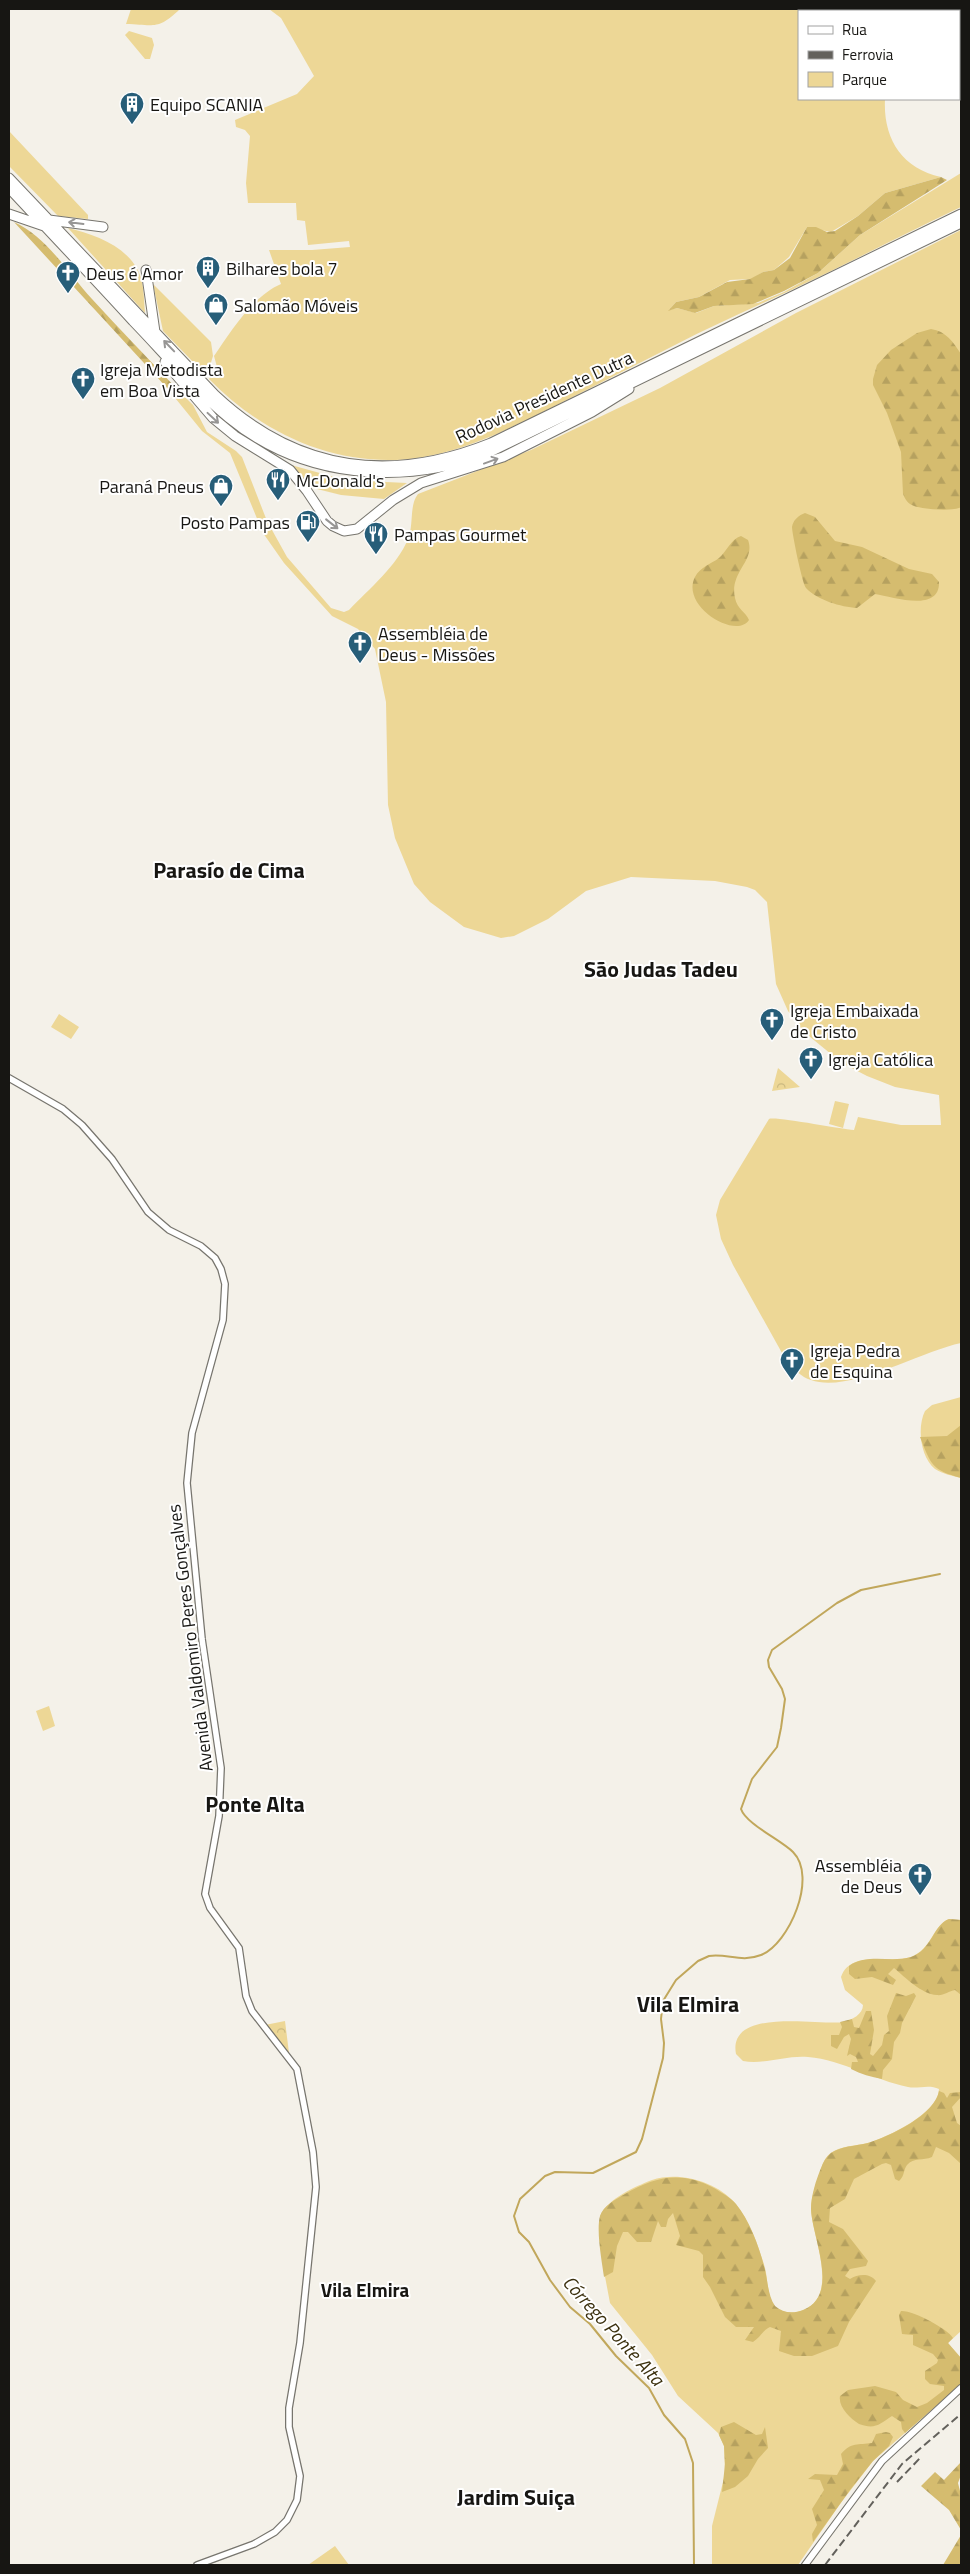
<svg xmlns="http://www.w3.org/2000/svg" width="970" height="2574" font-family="'Titillium Web',sans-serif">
<defs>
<pattern id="forest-firs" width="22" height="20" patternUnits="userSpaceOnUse" patternTransform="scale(1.25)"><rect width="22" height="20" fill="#d5bc6f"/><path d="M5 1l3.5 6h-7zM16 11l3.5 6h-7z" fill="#b6a15f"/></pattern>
<pattern id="park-crowns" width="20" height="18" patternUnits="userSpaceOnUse" patternTransform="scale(1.25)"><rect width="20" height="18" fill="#edd796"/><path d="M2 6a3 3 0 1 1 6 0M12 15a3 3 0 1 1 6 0" fill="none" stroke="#cab880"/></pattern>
</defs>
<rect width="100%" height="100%" fill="#f4f1e9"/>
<!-- green -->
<path fill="#edd796" d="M 131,9 L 180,9 C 158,30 155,25 126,24 Z
M 269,9 L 873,9 L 873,11 L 799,11 L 799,99 L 885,99 C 883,138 901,168 941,177 L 885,193 L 858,216 L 831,232 L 807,227 L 789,257 L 774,270 L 763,272 L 752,279 L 730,280 L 699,297 L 676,302 L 669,310 L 677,308 L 696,313 L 714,306 L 758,303 L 784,292 L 818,273 L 860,235 L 961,173 L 961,207 C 916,228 872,251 827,273 C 776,298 725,319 675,345 C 633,366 591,388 549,409 C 501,433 450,458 395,460 C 324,462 259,430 209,379 L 217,367 L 214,356 C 231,331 253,296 281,284 L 269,250 L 312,250 L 350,247 L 349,241 L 308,245 L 305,221 L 297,220 L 296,203 L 248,203 L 246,183 L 250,136 L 245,130 L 236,127 L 235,120 L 297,94 L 314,76 L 281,18 Z
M 129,31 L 152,38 L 154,45 L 150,59 L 145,59 L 125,35 Z
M 9,131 L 88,215 L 88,219 L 58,216 L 9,166 Z
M 68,228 C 96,235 131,247 141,278 C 144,289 144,301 145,313 Z
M 961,230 L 961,1343 C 922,1351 848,1394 811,1380 C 801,1377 794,1369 787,1362 L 733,1265 L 721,1239 L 716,1215 L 720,1200 L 769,1119 C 775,1116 839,1129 854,1130 L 858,1117 L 901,1125 L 941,1125 L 939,1095 L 895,1087 L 867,1076 L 842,1063 L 804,1032 L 788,1011 L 776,984 L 767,902 L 755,890 L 747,887 L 715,881 L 631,877 L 586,891 L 548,919 L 514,936 L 501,938 L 464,927 L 430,902 L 414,884 L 395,838 L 388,805 L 386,702 L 375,649 L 358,629 L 332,616 L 284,563 L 263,533 L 230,453 L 202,431 L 167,388 L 176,388 L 193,405 L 207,432 L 236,451 L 242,457 L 267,521 L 287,557 L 331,608 L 344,612 L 349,610 C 369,589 397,566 408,539 C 414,525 409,505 418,494 L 531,450 L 660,388 L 796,313 Z
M 153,284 L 211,342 L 213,356 L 209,369 L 198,367 L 163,331 Z
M 291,465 L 345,480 L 407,483 L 384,499 L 341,495 L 309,487 Z
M 59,1014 L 79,1027 L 71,1039 L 51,1027 Z
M 835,1101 L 849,1104 L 843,1128 L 829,1124 Z
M 961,1397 L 961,1478 C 953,1476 943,1474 935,1469 C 920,1457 917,1427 925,1411 L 932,1405 Z
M 49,1706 L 55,1726 L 43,1731 L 36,1711 Z
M 949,1919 L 961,1920 L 961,2331 L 948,2343 L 961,2358 L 961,2384 L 873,2461 L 840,2504 L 798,2565 L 712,2565 L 712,2526 L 725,2474 L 724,2446 L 718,2433 L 678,2396 L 652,2355 L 610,2303 L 603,2266 L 600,2216 C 609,2198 634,2187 652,2180 C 678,2171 716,2181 735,2203 C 749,2219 759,2247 765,2268 C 768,2279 767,2295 773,2304 C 780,2314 794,2314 804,2310 C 840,2294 812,2237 811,2209 C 811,2198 815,2186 819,2176 C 822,2166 824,2156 834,2151 C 845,2145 859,2146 871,2142 C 891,2135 938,2113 939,2089 C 929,2084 918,2089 908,2087 C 874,2080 843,2060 808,2057 C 786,2055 764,2065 743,2061 L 736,2054 C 727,2006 822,2026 844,2022 C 852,2020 863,2014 863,2005 L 845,1990 L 841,1977 C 851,1949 890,1964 911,1957 C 932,1949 933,1925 949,1919 Z
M 335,2546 L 349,2565 L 308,2565 Z"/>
<!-- forest -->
<path fill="url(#forest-firs)" d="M 941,177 L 947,180 L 860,235 L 818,273 L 784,291 L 753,304 L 714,306 L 695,313 L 677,308 L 668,311 L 676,302 L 699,297 L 727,282 L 750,279 L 763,272 L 774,270 L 790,258 L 807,227 L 816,227 L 827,232 L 835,231 L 858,216 L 885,193 Z
M 14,222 C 47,237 68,273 92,299 C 119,329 148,358 176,388 L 167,388 Z
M 931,329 C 946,331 953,342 961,354 L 961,507 C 953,512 922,509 914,506 C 908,504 905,499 903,494 L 901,452 L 887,413 L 873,385 L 873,379 L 877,365 L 891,350 L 917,333 Z
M 805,513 L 815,517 L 835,541 L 862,547 L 909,569 L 932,574 L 939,582 C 940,613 893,597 875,594 L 857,608 C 841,607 817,600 806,588 C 802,583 792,533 792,527 C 793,520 799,515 805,513 Z
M 741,536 L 748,540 C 756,561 729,572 735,598 C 737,609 746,612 749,620 C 736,640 680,606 695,577 C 700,567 711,564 719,558 C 727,551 731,539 741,536 Z
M 961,1425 L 961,1478 C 932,1470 931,1465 920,1437 L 947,1436 Z
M 949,1919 L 961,1920 L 961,1995 L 955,1990 C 949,1991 943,1996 937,1995 C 921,1994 905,1977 894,1968 L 888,1974 L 896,1980 L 893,1985 L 872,1977 L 855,1979 L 849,1974 L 849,1966 C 867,1953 891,1963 911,1957 C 932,1950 933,1925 949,1919 Z
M 896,1993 L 906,1996 L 914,1993 L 916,1996 L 902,2023 L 900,2033 L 894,2042 L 892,2059 L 883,2070 L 882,2079 C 871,2077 861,2074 851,2069 L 852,2062 L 858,2062 L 856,2057 L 850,2054 L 847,2056 L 851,2039 L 849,2034 L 844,2037 L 837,2049 L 831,2046 L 831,2035 L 839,2035 L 842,2027 L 840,2022 L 852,2019 L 854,2027 L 859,2028 L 866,2011 L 871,2011 L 874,2030 L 870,2054 L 873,2056 L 882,2045 L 884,2035 L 889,2031 L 887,2016 Z
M 939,2091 L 944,2093 L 947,2098 L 950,2093 L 961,2092 L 961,2097 L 952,2107 L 957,2123 L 961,2126 L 960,2163 L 949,2153 L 936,2147 L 932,2157 C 923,2161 914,2157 907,2165 C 903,2170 905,2176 899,2181 L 895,2179 L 891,2165 L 886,2163 L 882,2164 L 854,2179 L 845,2199 L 830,2208 L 829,2222 L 843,2229 L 868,2261 L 866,2266 L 850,2269 L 845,2276 L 850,2279 C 858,2274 870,2273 876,2281 L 849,2322 L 838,2346 L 812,2356 L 794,2356 L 779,2351 L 781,2331 L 770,2327 C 763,2330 760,2338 753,2342 L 745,2340 L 754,2327 L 736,2327 L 725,2317 L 710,2287 L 703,2277 L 703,2255 L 699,2251 L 676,2245 L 680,2236 L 673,2213 L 668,2219 L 666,2227 L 661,2227 L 658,2221 L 651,2242 L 637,2242 L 628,2232 L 623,2232 L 617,2246 L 613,2272 L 604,2277 C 602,2262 596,2231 600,2216 C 603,2206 616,2199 625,2194 C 656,2176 682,2171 714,2188 C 722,2193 730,2197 736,2204 C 750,2221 760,2249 765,2270 C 768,2282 768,2296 775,2306 C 783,2313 793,2314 803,2310 C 841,2295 812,2238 811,2209 C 811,2196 816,2180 821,2168 C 823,2162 826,2157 831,2153 C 841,2146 856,2146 868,2143 C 890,2136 935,2115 939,2091 Z
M 901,2311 C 913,2310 948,2329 953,2338 L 948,2343 L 961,2358 L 961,2384 L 905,2433 L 902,2429 L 901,2422 L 892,2416 C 880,2424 875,2430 859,2424 C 850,2418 838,2407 840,2396 L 848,2390 L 875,2386 L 896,2392 L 903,2400 L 917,2407 L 927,2403 L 944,2390 L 944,2386 L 930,2384 L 925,2379 L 925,2371 L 937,2363 L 938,2360 L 933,2354 L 913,2345 L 913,2335 L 902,2334 L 899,2315 Z
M 734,2422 L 756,2435 L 762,2434 L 765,2427 L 768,2448 L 758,2459 L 748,2476 L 735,2487 L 722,2492 L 725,2464 L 724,2446 L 719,2435 L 721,2427 Z
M 886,2432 L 890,2433 L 893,2437 L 889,2446 L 873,2461 L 850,2490 L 813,2542 L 812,2534 L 817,2525 L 812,2509 L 824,2490 L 820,2480 L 808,2479 L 815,2474 L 837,2475 L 843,2464 L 841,2454 C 851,2442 858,2445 872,2443 L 876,2434 Z
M 961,2462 L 961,2475 L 958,2483 L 961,2495 L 961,2530 L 949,2510 L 921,2486 L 935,2472 L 944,2480 Z
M 961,2535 L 961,2565 L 943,2565 Z"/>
<!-- park -->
<path fill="url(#park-crowns)" d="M 778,1068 L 800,1087 L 772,1091 Z
M 285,2021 L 289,2053 L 265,2025 Z"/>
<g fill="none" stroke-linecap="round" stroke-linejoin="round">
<!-- stream -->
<path stroke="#c1a75b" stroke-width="2" d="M 694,2565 L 693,2463 L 685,2439 L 664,2415 L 649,2388 L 616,2356 L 590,2324 L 570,2307 L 550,2280 L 529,2242 L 519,2232 L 514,2216 L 520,2199 L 545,2176 L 555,2172 L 593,2173 L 636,2152 L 642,2139 L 663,2058 L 664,2043 L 661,2019 L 663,2001 L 676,1980 L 698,1961 L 709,1956 C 727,1953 741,1963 761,1955 C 789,1944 818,1877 793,1852 C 781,1840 746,1824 741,1809 L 752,1779 L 777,1747 L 781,1728 L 785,1699 L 782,1689 L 769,1667 L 768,1660 L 772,1650 L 837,1603 L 861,1590 L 940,1574"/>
<defs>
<path id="tertiary" d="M 9,1078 L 63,1109 L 82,1125 L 112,1159 L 148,1212 L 169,1230 L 201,1246 L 215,1258 L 221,1269 L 225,1284 L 223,1320 L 192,1433 L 187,1483 L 202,1639 L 221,1768 L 219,1816 L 205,1894 L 210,1908 L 239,1948 L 246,1996 L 252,2011 L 297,2069 L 313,2152 L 316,2187 L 300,2343 L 289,2408 L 289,2427 L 300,2476 L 297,2500 L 287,2520 L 275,2532 L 254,2544 L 197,2565"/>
<path id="secondary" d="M 805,2565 L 882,2461 L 961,2388"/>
<path id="motorway" d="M 9,178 L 215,395 C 296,471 389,484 491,443 L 961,214
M 9,188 C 50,232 92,276 133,321 C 164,353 194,389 229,418 C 302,478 403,487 490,452 L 961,223
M 9,214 L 44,226
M 49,220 L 103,227
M 146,270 L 155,332
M 165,362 L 213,418 L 235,436 L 290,470 L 307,491 L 327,521 L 333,526 L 344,531 L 357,529 L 393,500 L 421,483 L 503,457 L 592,412 L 629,389"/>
</defs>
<!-- tertiary casing -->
<use href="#tertiary" stroke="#77756e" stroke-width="8"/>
<!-- secondary casing -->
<use href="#secondary" stroke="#77756e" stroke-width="8"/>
<!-- motorway casing -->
<use href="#motorway" stroke="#77756e" stroke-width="11"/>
<!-- tertiary -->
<use href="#tertiary" stroke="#fff" stroke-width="5.5"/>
<!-- secondary -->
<use href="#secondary" stroke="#fff" stroke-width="6"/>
<!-- motorway -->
<use href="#motorway" stroke="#fff" stroke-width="9"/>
<!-- rail -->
<path stroke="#63615c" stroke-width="2" stroke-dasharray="8 4" stroke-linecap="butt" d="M 897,2482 L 921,2457
M 825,2565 L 902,2464 L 961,2414"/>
</g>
<!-- one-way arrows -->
<defs><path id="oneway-shaft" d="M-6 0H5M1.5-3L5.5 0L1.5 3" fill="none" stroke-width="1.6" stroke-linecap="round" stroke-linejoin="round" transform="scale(1.25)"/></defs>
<g stroke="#979695">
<use href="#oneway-shaft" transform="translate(76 223) rotate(-173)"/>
<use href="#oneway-shaft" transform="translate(169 346) rotate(-134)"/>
<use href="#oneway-shaft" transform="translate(213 418) rotate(43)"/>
<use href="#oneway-shaft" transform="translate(491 461) rotate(-20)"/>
<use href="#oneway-shaft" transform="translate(332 524) rotate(38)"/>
</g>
<!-- icons -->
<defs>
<symbol id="building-pin" viewBox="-11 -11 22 30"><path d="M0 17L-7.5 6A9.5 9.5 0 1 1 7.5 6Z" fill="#275e79" stroke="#fff"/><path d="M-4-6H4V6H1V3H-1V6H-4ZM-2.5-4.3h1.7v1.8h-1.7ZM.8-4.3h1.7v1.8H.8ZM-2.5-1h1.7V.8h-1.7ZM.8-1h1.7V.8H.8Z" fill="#fff"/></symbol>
<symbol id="church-pin" viewBox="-11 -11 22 30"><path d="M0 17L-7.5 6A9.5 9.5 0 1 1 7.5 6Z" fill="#275e79" stroke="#fff"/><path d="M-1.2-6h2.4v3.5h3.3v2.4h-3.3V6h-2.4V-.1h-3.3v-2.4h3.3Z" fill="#fff"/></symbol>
<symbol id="shop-pin" viewBox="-11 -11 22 30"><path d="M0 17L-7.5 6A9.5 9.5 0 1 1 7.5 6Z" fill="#275e79" stroke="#fff"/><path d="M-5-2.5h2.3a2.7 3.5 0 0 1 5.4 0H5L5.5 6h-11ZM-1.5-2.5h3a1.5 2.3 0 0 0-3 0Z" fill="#fff"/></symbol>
<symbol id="restaurant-pin" viewBox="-11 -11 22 30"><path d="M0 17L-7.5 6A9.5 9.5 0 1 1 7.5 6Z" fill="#275e79" stroke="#fff"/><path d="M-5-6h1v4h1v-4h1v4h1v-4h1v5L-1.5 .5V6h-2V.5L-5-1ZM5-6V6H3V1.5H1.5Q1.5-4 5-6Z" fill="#fff"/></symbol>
<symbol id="fuel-pin" viewBox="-11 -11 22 30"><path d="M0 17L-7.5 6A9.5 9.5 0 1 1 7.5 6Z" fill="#275e79" stroke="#fff"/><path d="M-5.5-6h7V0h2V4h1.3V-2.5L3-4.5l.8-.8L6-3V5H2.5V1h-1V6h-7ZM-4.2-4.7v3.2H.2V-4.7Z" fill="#fff"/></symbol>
</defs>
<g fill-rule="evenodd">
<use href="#building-pin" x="118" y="90" width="28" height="38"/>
<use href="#building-pin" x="194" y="254" width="28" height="38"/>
<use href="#church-pin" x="54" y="259" width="28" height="38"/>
<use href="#shop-pin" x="202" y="291" width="28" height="38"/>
<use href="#church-pin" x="69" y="365" width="28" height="38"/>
<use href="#restaurant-pin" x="264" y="466" width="28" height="38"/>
<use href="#shop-pin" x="207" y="472" width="28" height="38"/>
<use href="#fuel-pin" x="294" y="508" width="28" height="38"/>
<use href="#restaurant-pin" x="362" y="520" width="28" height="38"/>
<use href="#church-pin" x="346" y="629" width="28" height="38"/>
<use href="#church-pin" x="758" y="1006" width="28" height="38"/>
<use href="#church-pin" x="797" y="1045" width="28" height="38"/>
<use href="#church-pin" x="778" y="1346" width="28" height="38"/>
<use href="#church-pin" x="906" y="1861" width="28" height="38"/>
</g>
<g text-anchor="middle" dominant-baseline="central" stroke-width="4" stroke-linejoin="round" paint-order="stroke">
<!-- poi labels -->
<g font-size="18" fill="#171613" stroke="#fff" text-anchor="start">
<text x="150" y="104">Equipo SCANIA</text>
<text x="226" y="268">Bilhares bola 7</text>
<text x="86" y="273">Deus é Amor</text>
<text x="234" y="305">Salomão Móveis</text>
<text x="100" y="369">Igreja Metodista<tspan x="100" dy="21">em Boa Vista</tspan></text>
<text x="296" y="480">McDonald's</text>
<text x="204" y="486" text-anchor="end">Paraná Pneus</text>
<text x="290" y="522" text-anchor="end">Posto Pampas</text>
<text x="394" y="534">Pampas Gourmet</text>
<text x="378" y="633">Assembléia de<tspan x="378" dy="21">Deus - Missões</tspan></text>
<text x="790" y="1010">Igreja Embaixada<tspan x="790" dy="21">de Cristo</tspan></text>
<text x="828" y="1059">Igreja Católica</text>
<text x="810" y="1350">Igreja Pedra<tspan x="810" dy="21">de Esquina</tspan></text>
<text x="902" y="1865" text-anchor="end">Assembléia<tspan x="902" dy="21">de Deus</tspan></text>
</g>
<!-- street labels -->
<g font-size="18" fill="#171613" stroke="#fff">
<text transform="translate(544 397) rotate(-25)">Rodovia Presidente Dutra</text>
<text transform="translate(190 1638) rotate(-97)">Avenida Valdomiro Peres Gonçalves</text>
</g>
<!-- neighbourhood labels -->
<g font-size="19" font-weight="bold" fill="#171613" stroke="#fff">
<text x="365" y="2289">Vila Elmira</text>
</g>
<!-- water labels -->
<g font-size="19" font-style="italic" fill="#3c310f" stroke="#fff">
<text transform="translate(614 2330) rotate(48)">Córrego Ponte Alta</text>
</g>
<!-- district labels -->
<g font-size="22" font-weight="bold" fill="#171613" stroke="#fff">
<text x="229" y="870">Parasío de Cima</text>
<text x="661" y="969">São Judas Tadeu</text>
<text x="255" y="1804">Ponte Alta</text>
<text x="688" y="2004">Vila Elmira</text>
<text x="516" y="2497">Jardim Suiça</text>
</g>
</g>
<!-- border -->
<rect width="970" height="2574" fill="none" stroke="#171613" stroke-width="20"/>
<!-- legend -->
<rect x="798" y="10" width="162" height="90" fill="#ffffff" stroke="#a2a2a1"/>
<rect x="808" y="26" width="25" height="8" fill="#ffffff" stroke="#a2a2a1"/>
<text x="842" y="35" font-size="15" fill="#171613">Rua</text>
<rect x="808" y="51" width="25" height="8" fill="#63615c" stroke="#a2a2a1"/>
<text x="842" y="60" font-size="15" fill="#171613">Ferrovia</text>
<rect x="808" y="72" width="25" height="15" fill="#edd796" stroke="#a2a2a1"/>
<text x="842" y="85" font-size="15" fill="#171613">Parque</text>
</svg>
